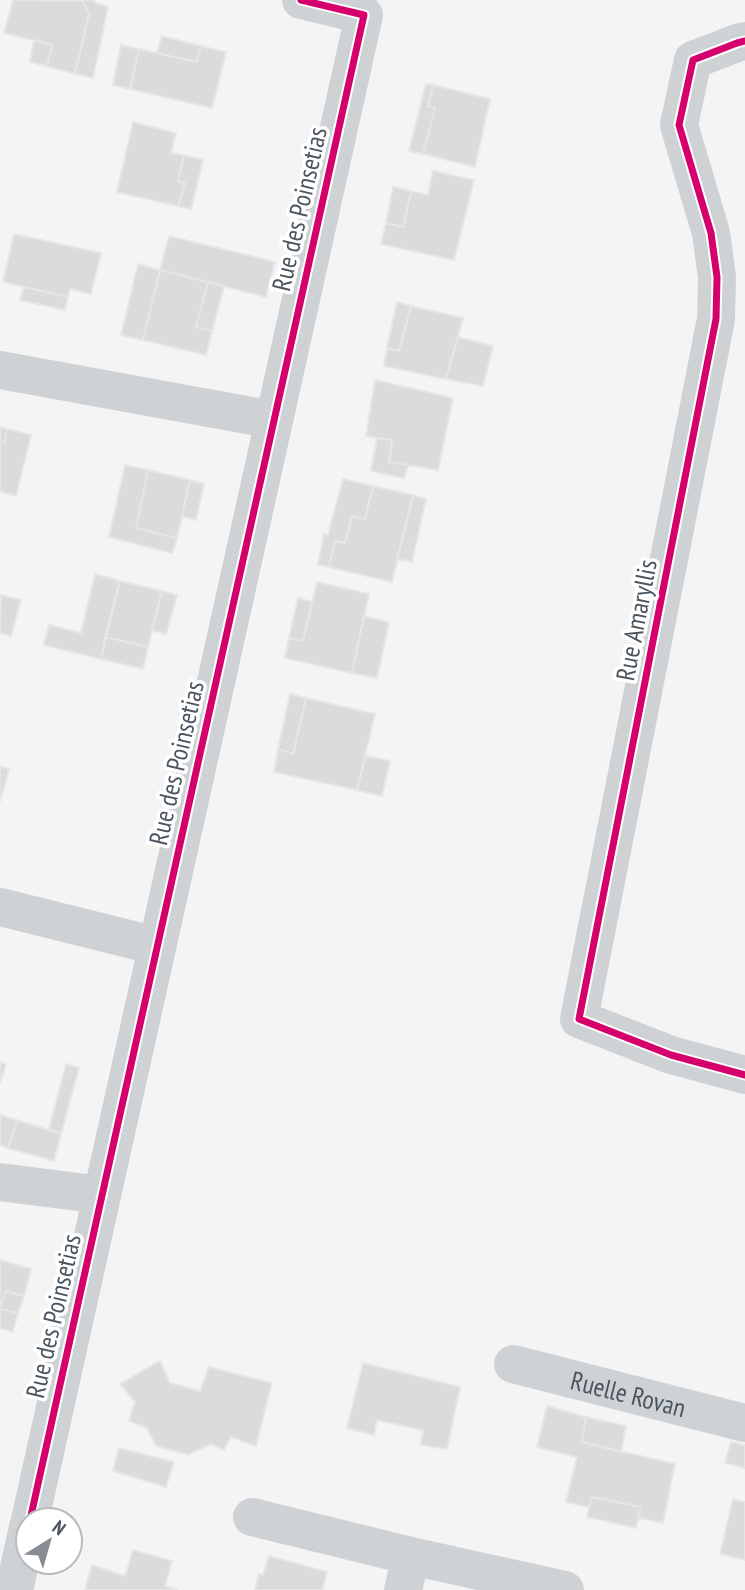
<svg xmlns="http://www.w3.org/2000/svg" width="745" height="1590" font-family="'PT Sans Narrow',sans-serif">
<rect width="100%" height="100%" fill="#f4f4f4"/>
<!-- building -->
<path fill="#dbdbdd" stroke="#e5e6e7" stroke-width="2" d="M 13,0 L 82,1 L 89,14 L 75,74 L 47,66 L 52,45 L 4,33 Z
M 77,0 L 95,0 L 95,3 L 108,7 L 93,78 L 75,74 L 89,14 L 82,1 Z
M 162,36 L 201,46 L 196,62 L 157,53 Z
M 34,40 L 52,45 L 47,66 L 30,62 Z
M 121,45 L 139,49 L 130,89 L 113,85 Z
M 201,46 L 226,52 L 212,108 L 130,89 L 139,49 L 196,62 Z
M 426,84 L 433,85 L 428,106 L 435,108 L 423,154 L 409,151 Z
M 433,85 L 490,99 L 475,167 L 423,154 L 435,108 L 428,106 Z
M 133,122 L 176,133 L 171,153 L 184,155 L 178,181 L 185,183 L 178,206 L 117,192 Z
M 184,155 L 203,160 L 191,209 L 178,206 L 185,183 L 178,181 Z
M 433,171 L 474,180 L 454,260 L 381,244 L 386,223 L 403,227 L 411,191 L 428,195 Z
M 393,187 L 411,191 L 403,227 L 386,223 Z
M 14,234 L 101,253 L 91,294 L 70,289 L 68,297 L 3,282 Z
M 169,236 L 275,262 L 266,297 L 160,270 Z
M 138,264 L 160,270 L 143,340 L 121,335 Z
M 160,270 L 208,282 L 196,327 L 212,331 L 206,355 L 143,340 Z
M 208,282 L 224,286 L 212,331 L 196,327 Z
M 24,287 L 68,297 L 65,310 L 20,300 Z
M 397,302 L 411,306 L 399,351 L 387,348 Z
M 411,306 L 463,318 L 446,379 L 384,366 L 387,348 L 399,351 Z
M 458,337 L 493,346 L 483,386 L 446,379 Z
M 375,380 L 453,398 L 438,470 L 389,462 L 392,440 L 366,436 Z
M 0,427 L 7,429 L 5,442 L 0,441 Z
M 7,429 L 31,435 L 16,496 L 0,491 L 0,441 L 5,442 Z
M 377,438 L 392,440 L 389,462 L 408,465 L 404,478 L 371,471 Z
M 125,465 L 148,470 L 136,528 L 177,538 L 172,553 L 109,537 Z
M 148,470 L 190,480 L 177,538 L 136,528 Z
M 343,479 L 373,486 L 365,519 L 352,516 L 345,543 L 335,541 L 329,567 L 318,565 L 324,534 L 328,535 Z
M 190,480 L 204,484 L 196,520 L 182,516 Z
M 373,486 L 413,495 L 392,582 L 329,567 L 335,541 L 345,543 L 352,516 L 365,519 Z
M 413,495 L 426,499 L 412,562 L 397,559 Z
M 95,574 L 120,581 L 101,659 L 44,645 L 49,625 L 81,633 Z
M 120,581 L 162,591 L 148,647 L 105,637 Z
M 317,582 L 369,594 L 352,673 L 285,658 L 289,638 L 303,641 Z
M 162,591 L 177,595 L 166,634 L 152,630 Z
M 1,595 L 21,600 L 11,636 L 0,633 Z
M 298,598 L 312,602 L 303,641 L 289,638 Z
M 364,616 L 389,622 L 377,678 L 352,673 Z
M 105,637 L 148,647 L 143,669 L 101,659 Z
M 290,694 L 306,698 L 293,754 L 278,749 Z
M 306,698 L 375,714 L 357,790 L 274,772 L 278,749 L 293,754 Z
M 366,756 L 390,761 L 382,796 L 357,790 Z
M 0,767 L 9,769 L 0,802 Z
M 0,1062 L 6,1064 L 0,1083 Z
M 66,1064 L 79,1068 L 61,1134 L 49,1129 Z
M 0,1115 L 17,1120 L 8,1148 L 0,1145 Z
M 17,1120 L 61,1134 L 54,1161 L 8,1148 Z
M 0,1260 L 31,1269 L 24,1296 L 6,1291 L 0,1309 Z
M 6,1291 L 24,1296 L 18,1313 L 0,1309 Z
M 0,1309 L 18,1313 L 13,1332 L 0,1328 Z
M 160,1361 L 170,1383 L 200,1391 L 209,1367 L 272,1383 L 256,1446 L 231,1437 L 224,1450 L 211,1444 L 188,1455 L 156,1446 L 147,1428 L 129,1421 L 135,1402 L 120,1384 Z
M 363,1363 L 460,1387 L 447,1449 L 421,1445 L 423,1430 L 377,1420 L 374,1435 L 347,1428 Z
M 547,1406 L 586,1417 L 582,1442 L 675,1464 L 663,1523 L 639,1518 L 641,1507 L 592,1497 L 589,1507 L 566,1502 L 577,1457 L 537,1447 Z
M 586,1417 L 626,1426 L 621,1452 L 582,1442 Z
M 731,1442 L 745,1445 L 745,1468 L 725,1463 Z
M 119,1448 L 174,1462 L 166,1487 L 113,1471 Z
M 592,1497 L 641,1507 L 636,1528 L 587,1517 Z
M 733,1499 L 745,1502 L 745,1560 L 720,1554 Z
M 133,1550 L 172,1561 L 165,1586 L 178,1590 L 85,1590 L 92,1565 L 125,1576 Z
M 269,1556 L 327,1572 L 322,1590 L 255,1590 L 259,1574 L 263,1575 Z"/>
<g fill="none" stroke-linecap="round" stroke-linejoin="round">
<!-- street -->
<g stroke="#cfd2d5" stroke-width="38">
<path d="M 745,41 L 737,43 L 693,60 L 679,125 L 711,233 L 717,277 L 716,319 L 579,1019 L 671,1055 L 745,1075"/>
<path d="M 0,370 L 274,420"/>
<path d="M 0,907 L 157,946"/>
<path d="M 0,1182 L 102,1195"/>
<path id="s1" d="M 513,1364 L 745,1423"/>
<path d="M 252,1517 L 411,1556 L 565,1590"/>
<path d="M 30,1520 L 364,15 L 301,0"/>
<path d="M 14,1590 L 28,1527"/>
<path d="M 403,1590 L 411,1556"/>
</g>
<defs>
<path id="cycleway" d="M 745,41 L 737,43 L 693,60 L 679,125 L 711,233 L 717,277 L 716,319 L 579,1019 L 671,1055 L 745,1075
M 30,1520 L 364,15 L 301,0"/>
</defs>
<!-- cycleway casing -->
<use href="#cycleway" stroke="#fff" stroke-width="11"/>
<!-- cycleway -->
<use href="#cycleway" stroke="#d6006c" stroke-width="7"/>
</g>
<g text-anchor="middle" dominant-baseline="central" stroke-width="7" stroke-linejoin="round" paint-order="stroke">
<!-- street labels -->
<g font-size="26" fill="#4a5560" stroke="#fff">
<text transform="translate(299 209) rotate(-77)">Rue des Poinsetias</text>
<text transform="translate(636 620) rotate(-79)">Rue Amaryllis</text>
<text transform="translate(176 763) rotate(-77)">Rue des Poinsetias</text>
<text transform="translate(53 1316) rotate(-77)">Rue des Poinsetias</text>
<text stroke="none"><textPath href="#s1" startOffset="119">Ruelle Rovan</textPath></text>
</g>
</g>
<!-- north arrow -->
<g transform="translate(49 1541) rotate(37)"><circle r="33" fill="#ffffff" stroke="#b7bbbf" stroke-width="2"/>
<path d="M0-5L12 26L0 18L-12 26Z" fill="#868d94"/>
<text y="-10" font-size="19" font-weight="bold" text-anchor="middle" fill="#4a5560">N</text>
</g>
</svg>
